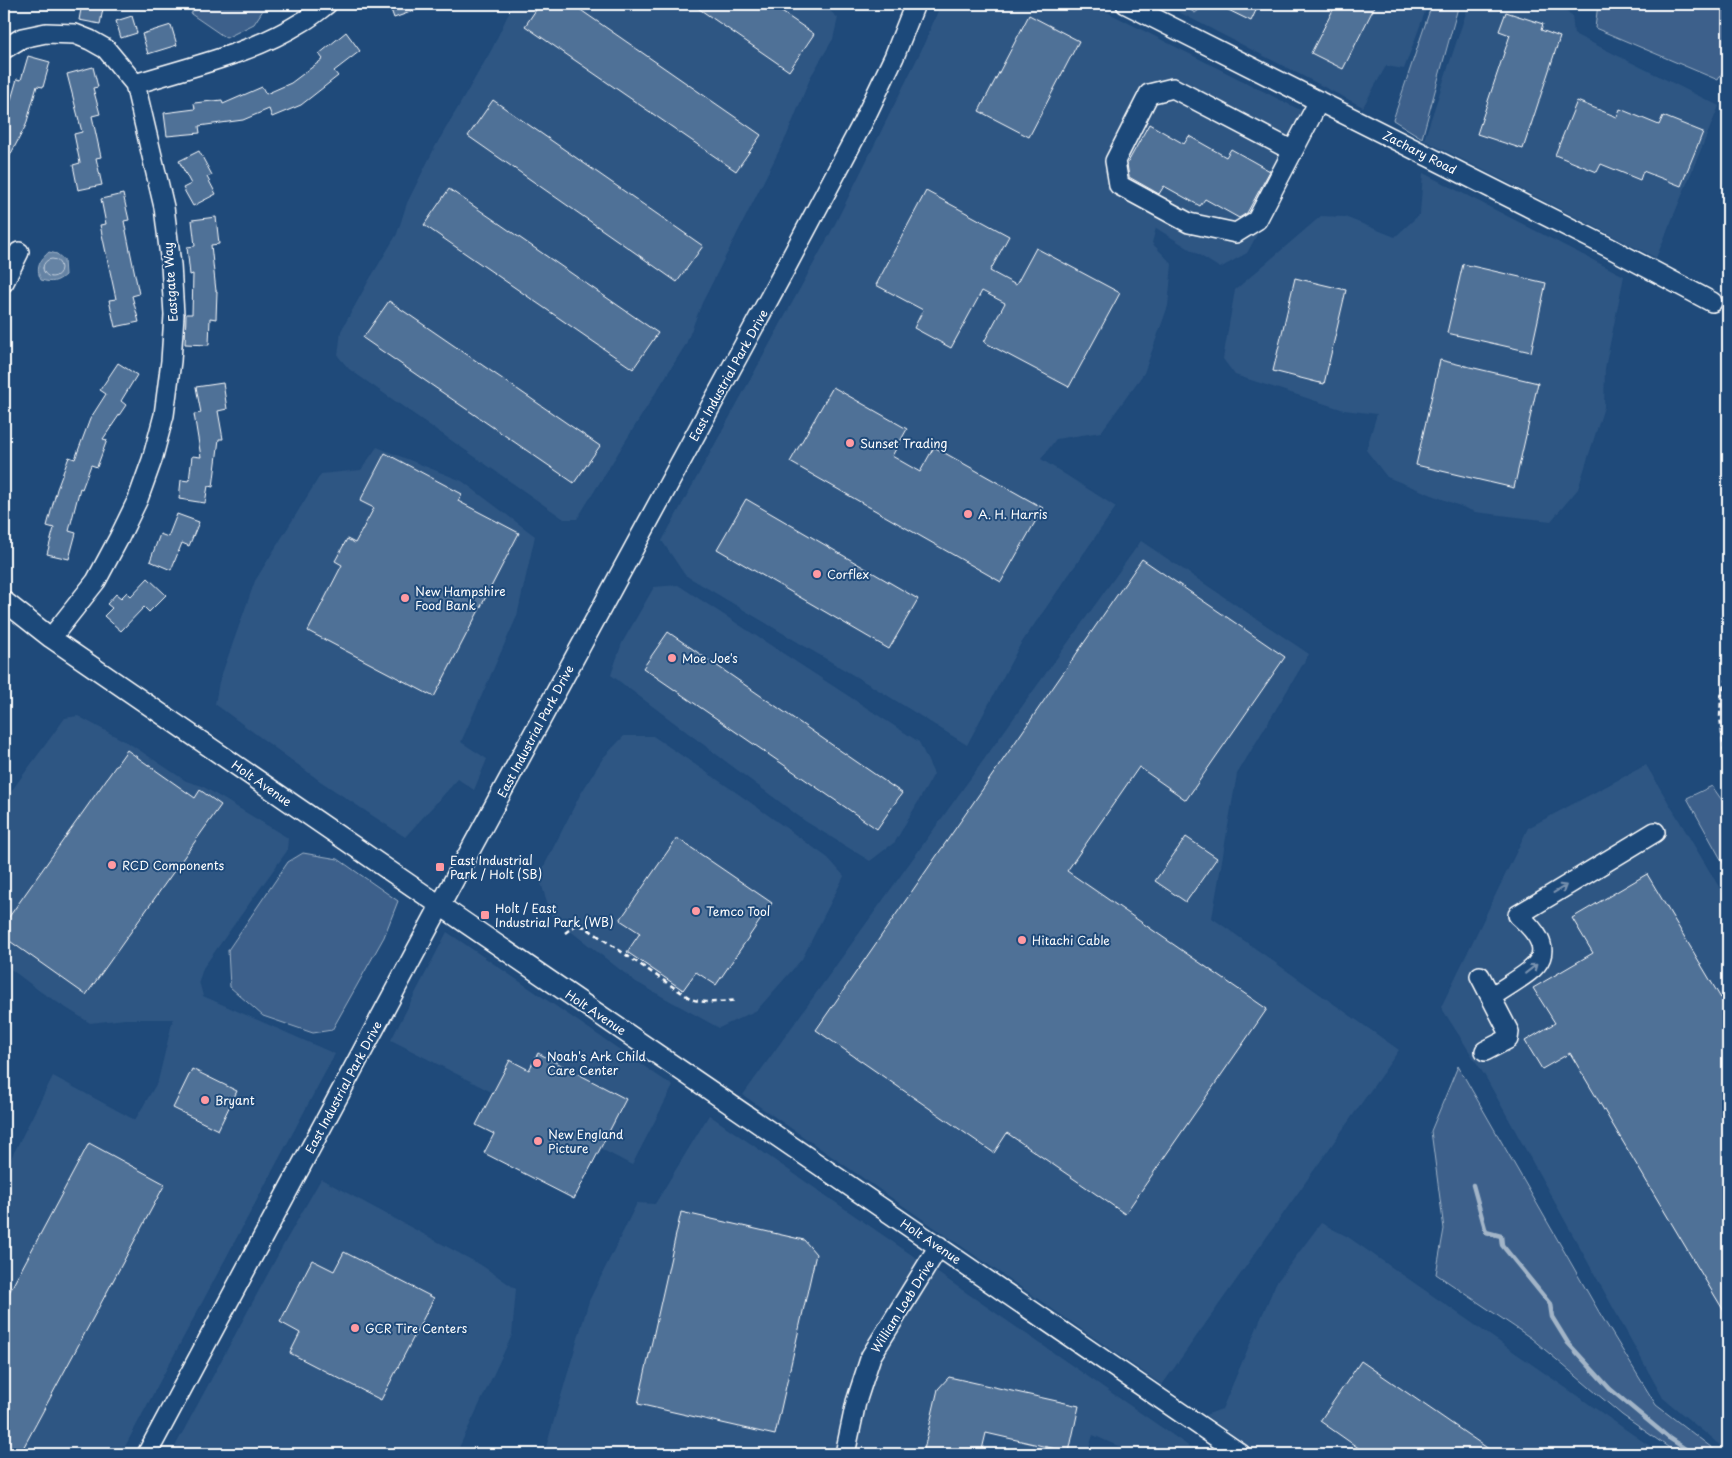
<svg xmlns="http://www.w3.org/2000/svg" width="1732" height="1458" font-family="'Playpen Sans',sans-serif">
<rect width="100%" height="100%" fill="#1f4a7a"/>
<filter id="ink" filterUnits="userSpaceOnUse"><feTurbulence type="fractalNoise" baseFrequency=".02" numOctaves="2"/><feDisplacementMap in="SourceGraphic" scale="10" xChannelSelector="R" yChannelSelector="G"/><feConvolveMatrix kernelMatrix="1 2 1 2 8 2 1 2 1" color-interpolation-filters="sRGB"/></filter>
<g filter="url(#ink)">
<!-- built -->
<path fill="#2e5683" d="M 513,4 L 822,4 L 838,18 L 833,39 L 811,76 L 787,135 L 702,303 L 686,344 L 577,519 L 564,519 L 349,369 L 338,356 L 341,331 L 368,282 L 397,234 L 407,203 L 435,147 L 492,49 Z
M 941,4 L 1091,4 L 1320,120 L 1247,253 L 1220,268 L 1156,228 L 1152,243 L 1172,264 L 1168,306 L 1144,373 L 1101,432 L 1056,439 L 1041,459 L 1116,507 L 1020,645 L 967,745 L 885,694 L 685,575 L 662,541 L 832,230 L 921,51 Z
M 1163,4 L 1428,4 L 1404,69 L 1386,66 L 1363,107 Z
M 1469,4 L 1551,4 L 1572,15 L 1574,34 L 1719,106 L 1656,258 L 1424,140 Z
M 1423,173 L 1624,276 L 1605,368 L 1604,407 L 1578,489 L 1551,521 L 1475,512 L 1387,477 L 1366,450 L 1377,414 L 1344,410 L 1235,375 L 1223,359 L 1235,290 L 1321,216 L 1345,217 L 1395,237 L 1420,214 Z
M 377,447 L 462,481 L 535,536 L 517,616 L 461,742 L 487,759 L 474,790 L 458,779 L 405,837 L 320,781 L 215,704 L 219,682 L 255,581 L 321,474 L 361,470 Z
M 1141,541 L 1309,654 L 1237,774 L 1212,918 L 1399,1050 L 1162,1385 L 743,1095 Z
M 678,585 L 919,742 L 934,774 L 895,842 L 870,861 L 805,821 L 611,675 L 622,643 L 654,587 Z
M 78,716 L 130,744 L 186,781 L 202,786 L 288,838 L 287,851 L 203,968 L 199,981 L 203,996 L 335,1054 L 121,1454 L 4,1454 L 4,1172 L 53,1076 L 135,1120 L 158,1081 L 173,1019 L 125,1019 L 90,1023 L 41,992 L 4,964 L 4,801 L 65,718 Z
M 624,736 L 653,736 L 737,793 L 828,858 L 844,876 L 802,959 L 757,1010 L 719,1028 L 636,982 L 551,916 L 539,876 L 580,795 L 603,758 Z
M 1646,765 L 1728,902 L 1728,1452 L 1663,1398 L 1485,1076 L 1441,1007 L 1528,828 Z
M 447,932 L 673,1086 L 632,1165 L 391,1040 Z
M 709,1115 L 1200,1454 L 1136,1454 L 1093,1435 L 1087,1454 L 544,1454 L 589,1301 L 637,1203 L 655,1204 Z
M 321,1179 L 481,1265 L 516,1289 L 512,1335 L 456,1454 L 171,1454 L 285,1242 Z
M 1321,1223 L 1348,1237 L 1661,1454 L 1260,1454 L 1205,1415 L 1222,1409 L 1276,1283 Z"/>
<!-- green -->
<path fill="#3c618b" stroke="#9eb0c5" d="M 196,4 L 267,4 L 254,24 L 226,38 L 191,14 Z
M 1187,4 L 1207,4 L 1195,13 L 1185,7 Z
M 1432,4 L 1459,4 L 1422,138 L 1393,120 Z
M 1598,4 L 1728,4 L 1728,62 L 1718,80 L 1595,28 Z
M 1712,786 L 1728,809 L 1728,872 L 1687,798 Z
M 303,853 L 338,859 L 398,901 L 384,937 L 332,1030 L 313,1033 L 263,1016 L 230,987 L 228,950 L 288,862 Z
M 1458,1066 L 1599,1312 L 1656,1405 L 1720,1454 L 1678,1454 L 1622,1415 L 1531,1338 L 1436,1274 L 1444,1229 L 1431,1131 Z"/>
<!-- water -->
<path fill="#6583a4" stroke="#a3b5c8" d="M 49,252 L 57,254 L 64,260 L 65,275 C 57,282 52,283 41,280 C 35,268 40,260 49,252 Z"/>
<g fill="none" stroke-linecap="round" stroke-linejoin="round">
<!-- shore -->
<path stroke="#c1cddb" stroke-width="1" d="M43 268a9 9 0 1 1 18 0a9 9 0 1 1-18 0Z"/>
<!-- stream -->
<path stroke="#a3b5c8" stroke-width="4.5" d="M 1473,1185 L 1486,1232 L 1501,1236 L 1502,1245 L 1550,1304 L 1552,1317 L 1568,1343 L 1610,1389 L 1669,1438 L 1693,1454"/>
</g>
<!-- building -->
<path fill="#507197" stroke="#fff" d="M 82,4 L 104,4 L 100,24 L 79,20 Z
M 389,4 L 430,4 L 430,5 L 394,18 Z
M 540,4 L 572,4 L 761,135 L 736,171 L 525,26 Z
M 692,4 L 770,4 L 814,34 L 789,71 Z
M 1216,4 L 1259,4 L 1251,21 Z
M 1336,4 L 1376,4 L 1343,69 L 1311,53 Z
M 1506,12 L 1543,24 L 1541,30 L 1560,37 L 1523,149 L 1477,134 L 1510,35 L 1499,31 Z
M 1029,15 L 1079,41 L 1029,137 L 979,111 Z
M 132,16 L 137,33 L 121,38 L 116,21 Z
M 171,25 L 177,45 L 148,54 L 142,34 Z
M 346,32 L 360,51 L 334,71 L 338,76 L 301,105 L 272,117 L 269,109 L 243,120 L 199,126 L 200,133 L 167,136 L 164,113 L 195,109 L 194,103 L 222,100 L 223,104 L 262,87 L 266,94 L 291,83 L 323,59 L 319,54 Z
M 28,56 L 50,62 L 43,87 L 37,86 L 26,125 L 4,167 L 4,124 L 17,79 L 21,80 Z
M 93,67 L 98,87 L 93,88 L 100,114 L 92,116 L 101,157 L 96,158 L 102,185 L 78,190 L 73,165 L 80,163 L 74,134 L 82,132 L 67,74 Z
M 493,100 L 703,246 L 677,282 L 468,136 Z
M 1577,101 L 1617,117 L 1620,109 L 1659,125 L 1663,116 L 1703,132 L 1681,186 L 1643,171 L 1640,180 L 1601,164 L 1597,172 L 1555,155 Z
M 1149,124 L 1184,144 L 1189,136 L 1226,157 L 1231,149 L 1270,171 L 1247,213 L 1239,218 L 1205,199 L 1200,206 L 1164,186 L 1159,194 L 1129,177 L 1127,164 Z
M 199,151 L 212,175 L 207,177 L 216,194 L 193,206 L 183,188 L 191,184 L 179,161 Z
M 449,189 L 658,333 L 633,369 L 424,225 Z
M 926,191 L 1009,236 L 990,271 L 1016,285 L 1036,248 L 1120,293 L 1069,387 L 984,342 L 1005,303 L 982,291 L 951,348 L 914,328 L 923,310 L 876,285 Z
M 123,194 L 129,220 L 124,221 L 139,294 L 132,296 L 139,322 L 115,327 L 109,300 L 116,299 L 100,225 L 106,224 L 101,199 Z
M 216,217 L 219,244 L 211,245 L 216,291 L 217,291 L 216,319 L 210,318 L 209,345 L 185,344 L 186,314 L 192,314 L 193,274 L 190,275 L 187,247 L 195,246 L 192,220 Z
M 1463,264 L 1546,283 L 1531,352 L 1447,333 Z
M 1295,278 L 1346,290 L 1324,384 L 1273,371 Z
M 389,301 L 600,446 L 574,483 L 363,338 Z
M 1440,360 L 1538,383 L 1514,488 L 1416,465 Z
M 118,363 L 137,375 L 121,401 L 126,405 L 103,439 L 107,440 L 97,467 L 91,465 L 82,489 L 80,488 L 69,531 L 76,533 L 69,559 L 47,554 L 54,528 L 47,526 L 57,489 L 69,457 L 75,459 L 90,419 L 106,394 L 100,390 Z
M 223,383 L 227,409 L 218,411 L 223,439 L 219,439 L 213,487 L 208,486 L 205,503 L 179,499 L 181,480 L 189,481 L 192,456 L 201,457 L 194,414 L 201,413 L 196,387 Z
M 833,387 L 907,429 L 892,456 L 920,472 L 934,447 L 1043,508 L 1001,582 L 790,462 Z
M 385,453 L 462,494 L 458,501 L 519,533 L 434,697 L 308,631 L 342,565 L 335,561 L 347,539 L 355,543 L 374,508 L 360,501 Z
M 746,499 L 918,599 L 889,649 L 717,549 Z
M 177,514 L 199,522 L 189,546 L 182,543 L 171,570 L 150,561 L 160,534 L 168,537 Z
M 1142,559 L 1285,657 L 1186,800 L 1139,767 L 1067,871 L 1267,1009 L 1125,1214 L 1007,1133 L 994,1153 L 816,1030 Z
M 148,578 L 166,595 L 149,612 L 144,607 L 121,631 L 104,616 L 112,608 L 107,604 L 116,594 L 121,598 L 127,592 L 131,596 Z
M 668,632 L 902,793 L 877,829 L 643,668 Z
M 127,750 L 195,798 L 200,790 L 221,805 L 86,995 L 4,937 L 4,924 Z
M 1186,837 L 1217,858 L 1186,902 L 1155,881 Z
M 677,838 L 772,903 L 716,985 L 696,972 L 683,990 L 627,952 L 640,933 L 620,920 Z
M 1647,874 L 1728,1010 L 1728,1318 L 1570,1053 L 1542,1069 L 1525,1041 L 1555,1023 L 1533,988 L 1593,953 L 1572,918 Z
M 538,1053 L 626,1099 L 574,1199 L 484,1153 L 494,1134 L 476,1125 L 510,1060 L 529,1070 Z
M 192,1069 L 237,1091 L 218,1130 L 173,1108 Z
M 89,1143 L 165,1184 L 20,1454 L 4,1454 L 4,1302 Z
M 681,1212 L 804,1240 L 816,1254 L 775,1435 L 638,1404 Z
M 344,1252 L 434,1298 L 381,1400 L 290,1353 L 300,1333 L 280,1322 L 312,1260 L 334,1271 Z
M 1361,1361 L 1496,1454 L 1367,1454 L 1320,1421 Z
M 949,1377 L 1079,1406 L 1069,1452 L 986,1433 L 981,1454 L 923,1454 L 938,1389 Z"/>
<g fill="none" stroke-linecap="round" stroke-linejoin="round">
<defs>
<path id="minor" d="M 1126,4 L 1608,247 L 1712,302
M 4,49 L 22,38 L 46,33 L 75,34 L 90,40 L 106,49 L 135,84 L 164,207 L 171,265 L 174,315 L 171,361 L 164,415 L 152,460 L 138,499 L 119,538 L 96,581 L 51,638
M 135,84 C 192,66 251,54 302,22 C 311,17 319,10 327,4
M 1293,151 L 1173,88 L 1149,94 L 1115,161 L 1119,185 L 1189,223 L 1236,233 L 1257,220 L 1319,101
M 4,282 L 19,252
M 4,601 L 51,638 C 447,911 844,1182 1241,1454
M 1480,976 L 1509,1032 L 1508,1039 L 1485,1051
M 1491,997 C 1530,970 1568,959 1518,915 L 1655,832
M 147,1454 L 440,906 L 783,273 L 861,126 L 894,57 L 915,4
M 845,1454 L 856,1402 L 871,1356 L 939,1246"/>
</defs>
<!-- minor casing -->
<use href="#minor" stroke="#fff" stroke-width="22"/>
<!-- path -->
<path stroke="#fff" stroke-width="2.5" stroke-dasharray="5 4" stroke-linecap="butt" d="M 1728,677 L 1721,696 L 1720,717 L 1726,768 L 1728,773
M 565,933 L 576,925 L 585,927 L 691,999 C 706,1004 721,1002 737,1000"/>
<!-- minor -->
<use href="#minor" stroke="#1f4a7a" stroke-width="19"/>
</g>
<!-- one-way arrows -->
<defs><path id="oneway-shaft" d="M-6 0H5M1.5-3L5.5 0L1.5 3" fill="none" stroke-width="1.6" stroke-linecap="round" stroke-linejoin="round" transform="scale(1.25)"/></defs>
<g stroke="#7992af">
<use href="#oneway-shaft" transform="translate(1560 889) rotate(-31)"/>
<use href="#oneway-shaft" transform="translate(1531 969) rotate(-38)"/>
</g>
</g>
<!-- markers -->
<g fill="#ff9aa2" stroke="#1f4a7a" stroke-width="2">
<circle cx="850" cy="443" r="5"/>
<circle cx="968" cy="514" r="5"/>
<circle cx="817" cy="574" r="5"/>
<circle cx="405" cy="598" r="5"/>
<circle cx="672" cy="658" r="5"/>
<circle cx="112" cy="865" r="5"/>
<rect x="435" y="862" width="10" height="10" rx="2.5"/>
<circle cx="696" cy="911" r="5"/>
<rect x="480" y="910" width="10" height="10" rx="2.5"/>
<circle cx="1022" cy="940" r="5"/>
<circle cx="537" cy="1063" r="5"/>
<circle cx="205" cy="1100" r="5"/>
<circle cx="538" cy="1141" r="5"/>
<circle cx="355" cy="1328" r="5"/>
</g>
<g text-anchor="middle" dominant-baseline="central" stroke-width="4" stroke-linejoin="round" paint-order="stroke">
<!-- street labels -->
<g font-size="12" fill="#fff" stroke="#1f4a7a">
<text transform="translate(1420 152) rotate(27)">Zachary Road</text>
<text transform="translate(170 282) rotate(-94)">Eastgate Way</text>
<text transform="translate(728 375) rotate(-61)">East Industrial Park Drive</text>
<text transform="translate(535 731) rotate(-62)">East Industrial Park Drive</text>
<text transform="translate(262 783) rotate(35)">Holt Avenue</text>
<text transform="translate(596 1012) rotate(34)">Holt Avenue</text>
<text transform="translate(343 1087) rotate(-62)">East Industrial Park Drive</text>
<text transform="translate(931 1241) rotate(34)">Holt Avenue</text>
<text transform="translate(902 1306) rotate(-58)">William Loeb Drive</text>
</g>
<!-- poi labels -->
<g font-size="12" fill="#fff" stroke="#1f4a7a" text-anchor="start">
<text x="860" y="443">Sunset Trading</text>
<text x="978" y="514">A. H. Harris</text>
<text x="827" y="574">Corflex</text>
<text x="415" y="591">New Hampshire<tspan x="415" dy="14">Food Bank</tspan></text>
<text x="682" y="658">Moe Joe's</text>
<text x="450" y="860">East Industrial<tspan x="450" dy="14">Park / Holt (SB)</tspan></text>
<text x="122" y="865">RCD Components</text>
<text x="495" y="908">Holt / East<tspan x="495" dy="14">Industrial Park (WB)</tspan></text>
<text x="706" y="911">Temco Tool</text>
<text x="1032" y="940">Hitachi Cable</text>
<text x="547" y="1056">Noah's Ark Child<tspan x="547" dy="14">Care Center</tspan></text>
<text x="215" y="1100">Bryant</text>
<text x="548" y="1134">New England<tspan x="548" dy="14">Picture</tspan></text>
<text x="365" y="1328">GCR Tire Centers</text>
</g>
</g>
<!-- margin -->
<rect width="1732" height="1458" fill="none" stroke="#1f4a7a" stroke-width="20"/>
<rect x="10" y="10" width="1712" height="1438" fill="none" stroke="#fff" stroke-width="2" filter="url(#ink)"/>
</svg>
